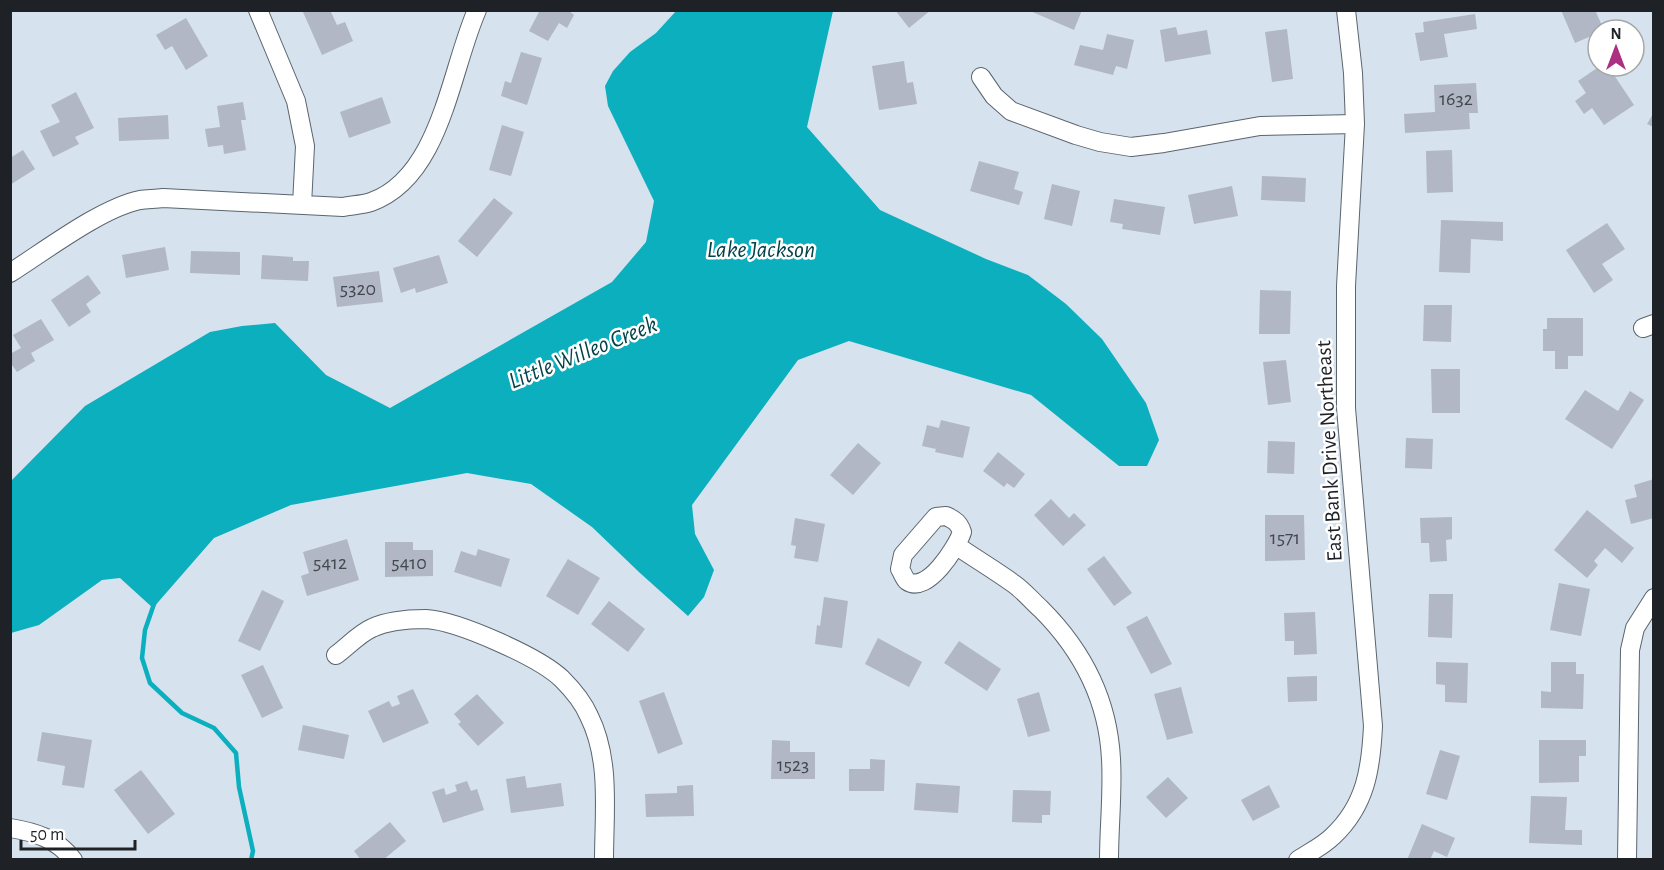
<svg xmlns="http://www.w3.org/2000/svg" width="1664" height="870" font-family="'Alegreya Sans',sans-serif">
<rect width="100%" height="100%" fill="#d6e2ed"/>
<!-- water -->
<path fill="#0cafbd" d="M 677,10 L 833,11 L 807,127 L 880,210 L 986,259 L 1028,275 L 1066,304 L 1102,339 L 1146,403 L 1159,440 L 1147,466 L 1119,466 L 1031,395 L 849,341 L 798,360 L 692,505 L 695,534 L 714,570 L 704,597 L 688,616 L 640,573 L 592,527 L 531,484 L 467,473 L 291,505 L 214,538 L 153,608 L 120,578 L 102,580 L 39,625 L 11,633 L 11,481 L 85,406 L 210,332 L 242,326 L 275,323 L 326,375 L 390,408 L 612,282 L 646,242 L 654,201 L 608,106 L 605,86 L 613,71 L 630,52 L 656,33 Z"/>
<g fill="none" stroke-linecap="round" stroke-linejoin="round">
<!-- stream -->
<path stroke="#0cafbd" stroke-width="4.5" d="M 154,604 L 145,630 L 142,658 L 150,683 L 182,713 L 214,728 L 236,753 L 239,787 L 253,851 L 251,860"/>
</g>
<!-- building -->
<path fill="#b1b7c4" d="M 307,10 L 330,10 L 337,25 L 345,22 L 353,41 L 322,55 L 303,12 Z
M 540,10 L 568,10 L 574,15 L 567,28 L 559,23 L 548,41 L 529,31 Z
M 895,10 L 931,10 L 909,28 Z
M 1028,10 L 1082,10 L 1074,30 Z
M 1561,10 L 1595,10 L 1604,30 L 1598,30 L 1598,33 L 1575,43 Z
M 1475,14 L 1477,29 L 1444,34 L 1448,57 L 1420,61 L 1415,33 L 1424,32 L 1423,22 Z
M 186,18 L 208,56 L 186,70 L 172,46 L 165,50 L 156,35 Z
M 1176,27 L 1178,35 L 1207,30 L 1211,54 L 1165,62 L 1160,30 Z
M 1287,29 L 1293,79 L 1272,82 L 1265,32 Z
M 1107,34 L 1134,40 L 1127,69 L 1116,66 L 1113,75 L 1074,65 L 1080,45 L 1103,50 Z
M 521,52 L 542,58 L 527,105 L 501,96 L 505,81 L 511,83 Z
M 904,61 L 907,83 L 913,82 L 917,104 L 879,110 L 872,66 Z
M 1600,66 L 1608,66 L 1634,105 L 1604,125 L 1592,108 L 1584,114 L 1575,101 L 1586,93 L 1578,81 Z
M 1476,83 L 1478,113 L 1469,113 L 1470,129 L 1405,133 L 1404,114 L 1435,112 L 1434,85 Z
M 76,92 L 94,128 L 75,137 L 79,144 L 53,157 L 40,131 L 60,122 L 51,105 Z
M 382,97 L 391,123 L 349,138 L 340,112 Z
M 243,102 L 246,120 L 241,120 L 246,150 L 224,154 L 223,145 L 208,147 L 205,129 L 220,127 L 217,106 Z
M 1654,112 L 1654,127 L 1647,124 Z
M 168,115 L 169,139 L 119,141 L 118,118 Z
M 502,125 L 524,132 L 511,176 L 489,170 Z
M 23,150 L 35,169 L 10,185 L 10,158 Z
M 1452,150 L 1453,192 L 1427,193 L 1426,151 Z
M 979,161 L 1019,172 L 1014,189 L 1023,192 L 1019,205 L 970,191 Z
M 1262,176 L 1306,178 L 1305,202 L 1261,200 Z
M 1052,184 L 1080,191 L 1072,226 L 1044,219 Z
M 1232,186 L 1238,216 L 1194,224 L 1188,195 Z
M 494,198 L 513,213 L 477,257 L 458,241 Z
M 1114,199 L 1165,207 L 1160,235 L 1122,229 L 1123,224 L 1110,222 Z
M 1441,220 L 1503,222 L 1503,241 L 1471,239 L 1470,273 L 1439,272 Z
M 1607,223 L 1625,249 L 1602,264 L 1613,280 L 1594,293 L 1566,250 Z
M 165,247 L 169,270 L 126,278 L 122,255 Z
M 191,251 L 240,252 L 240,275 L 190,273 Z
M 262,255 L 293,257 L 293,261 L 309,261 L 308,281 L 261,279 Z
M 439,255 L 448,283 L 416,293 L 415,288 L 401,293 L 393,268 Z
M 379,271 L 383,302 L 337,307 L 333,277 Z
M 88,275 L 101,293 L 86,304 L 91,312 L 69,327 L 51,300 Z
M 1260,290 L 1291,291 L 1290,334 L 1259,334 Z
M 1424,305 L 1452,305 L 1451,342 L 1423,341 Z
M 1547,318 L 1583,318 L 1583,356 L 1568,356 L 1568,369 L 1555,369 L 1555,351 L 1543,351 L 1543,329 L 1547,329 Z
M 41,319 L 54,340 L 31,353 L 35,361 L 17,372 L 10,362 L 10,354 L 21,348 L 13,335 Z
M 1286,360 L 1291,402 L 1268,405 L 1263,362 Z
M 1431,369 L 1460,369 L 1460,413 L 1432,413 Z
M 1585,390 L 1618,411 L 1630,391 L 1644,400 L 1612,449 L 1565,419 Z
M 941,420 L 970,427 L 963,458 L 935,452 L 936,449 L 922,446 L 927,425 L 939,428 Z
M 1406,438 L 1433,439 L 1432,469 L 1405,468 Z
M 1268,441 L 1295,442 L 1294,474 L 1267,473 Z
M 858,443 L 881,463 L 853,495 L 830,475 Z
M 998,452 L 1025,474 L 1014,488 L 1007,483 L 1004,487 L 983,471 Z
M 1654,479 L 1654,518 L 1631,524 L 1625,500 L 1637,497 L 1634,485 Z
M 1051,499 L 1069,518 L 1074,513 L 1086,525 L 1063,546 L 1034,515 Z
M 1587,510 L 1634,548 L 1622,563 L 1605,548 L 1594,561 L 1598,565 L 1587,578 L 1554,550 Z
M 1265,515 L 1304,515 L 1305,560 L 1265,561 Z
M 1452,517 L 1452,539 L 1446,540 L 1447,561 L 1430,562 L 1429,543 L 1421,543 L 1420,518 Z
M 795,518 L 825,524 L 818,562 L 794,558 L 796,546 L 791,545 Z
M 347,539 L 359,580 L 307,596 L 301,576 L 309,573 L 303,552 Z
M 385,542 L 413,542 L 413,550 L 433,550 L 433,576 L 385,577 Z
M 478,549 L 510,559 L 501,587 L 454,572 L 461,551 L 476,556 Z
M 1104,556 L 1132,593 L 1114,606 L 1087,569 Z
M 568,559 L 600,578 L 578,615 L 546,596 Z
M 1559,583 L 1590,589 L 1581,636 L 1550,630 Z
M 262,590 L 284,601 L 260,651 L 238,641 Z
M 1429,594 L 1453,594 L 1452,638 L 1428,637 Z
M 824,597 L 848,601 L 842,648 L 815,644 L 817,625 L 820,626 Z
M 609,601 L 645,629 L 628,652 L 591,624 Z
M 1315,612 L 1317,654 L 1294,655 L 1294,641 L 1285,641 L 1284,613 Z
M 1147,616 L 1172,664 L 1151,674 L 1126,627 Z
M 878,638 L 922,662 L 909,687 L 865,664 Z
M 959,641 L 1001,669 L 987,691 L 944,663 Z
M 1436,662 L 1468,663 L 1467,703 L 1445,702 L 1445,685 L 1436,684 Z
M 1551,662 L 1576,662 L 1576,674 L 1584,674 L 1583,709 L 1541,708 L 1541,691 L 1551,692 Z
M 263,665 L 283,708 L 262,718 L 241,675 Z
M 1317,676 L 1317,701 L 1288,702 L 1287,677 Z
M 1181,687 L 1193,733 L 1167,740 L 1154,694 Z
M 413,689 L 429,723 L 383,743 L 368,711 L 389,701 L 392,707 L 400,704 L 397,696 Z
M 664,692 L 683,744 L 658,754 L 639,701 Z
M 1039,692 L 1050,731 L 1028,737 L 1017,699 Z
M 477,694 L 504,723 L 478,746 L 458,724 L 461,722 L 454,714 Z
M 303,725 L 349,735 L 344,759 L 298,750 Z
M 42,732 L 92,740 L 84,788 L 62,785 L 65,766 L 37,761 Z
M 772,740 L 790,741 L 790,752 L 815,752 L 815,779 L 771,779 Z
M 1539,740 L 1586,740 L 1586,756 L 1579,756 L 1579,782 L 1539,783 Z
M 1440,750 L 1460,756 L 1447,800 L 1426,794 Z
M 870,759 L 885,760 L 884,791 L 849,791 L 849,769 L 870,769 Z
M 141,770 L 175,814 L 148,834 L 114,790 Z
M 525,776 L 527,788 L 561,783 L 564,806 L 511,813 L 506,779 Z
M 1168,777 L 1188,798 L 1166,818 L 1146,797 Z
M 467,781 L 471,791 L 477,789 L 484,810 L 443,823 L 432,792 L 444,788 L 446,795 L 457,791 L 455,785 Z
M 916,783 L 960,786 L 958,813 L 914,810 Z
M 693,785 L 694,816 L 646,817 L 645,794 L 677,793 L 677,786 Z
M 1269,785 L 1280,807 L 1253,821 L 1241,800 Z
M 1013,790 L 1051,791 L 1050,815 L 1042,815 L 1042,823 L 1012,822 Z
M 1531,796 L 1567,797 L 1565,830 L 1582,830 L 1582,845 L 1529,843 Z
M 390,822 L 406,841 L 383,860 L 361,860 L 354,851 Z
M 1422,824 L 1455,838 L 1447,857 L 1434,851 L 1430,860 L 1407,860 Z"/>
<g fill="none" stroke-linecap="round" stroke-linejoin="round">
<defs>
<path id="minor" d="M 258,10 L 296,101 L 305,146 L 302,205
M 981,77 L 994,96 L 1011,111 L 1076,135 L 1100,142 L 1131,147 L 1164,143 L 1260,126 L 1355,124
M 10,273 C 45,251 101,208 140,200 C 147,199 155,199 163,198 L 343,207 C 352,205 362,205 371,202 C 441,177 450,71 477,10
M 1643,328 L 1654,324
M 946,516 C 955,520 959,523 962,532 C 957,547 927,595 907,581 C 904,578 902,572 900,569 L 903,555 L 936,517 Z
M 957,546 C 976,559 996,571 1014,584 C 1024,591 1032,601 1041,609 C 1082,650 1108,700 1111,759 C 1113,792 1109,826 1109,860
M 336,655 C 347,647 360,633 372,628 C 387,621 410,619 426,619 C 458,621 539,657 562,679 C 573,690 583,702 589,716 C 611,760 604,812 604,860
M 10,828 C 35,832 58,839 73,860
M 1298,860 C 1310,852 1323,846 1333,836 C 1366,805 1371,768 1373,726 L 1346,408 L 1346,286 L 1355,124 L 1353,73 L 1346,10
M 1627,860 L 1630,650 L 1635,628 L 1654,598"/>
</defs>
<!-- minor casing -->
<use href="#minor" stroke="#5a656e" stroke-width="20"/>
<!-- minor -->
<use href="#minor" stroke="#fff" stroke-width="18"/>
</g>
<g text-anchor="middle" dominant-baseline="central" stroke-width="5" stroke-linejoin="round" paint-order="stroke">
<!-- number labels -->
<g font-size="20" fill="#43474e">
<text x="1456" y="99">1632</text>
<text x="358" y="289">5320</text>
<text x="1285" y="538">1571</text>
<text x="330" y="563">5412</text>
<text x="409" y="563">5410</text>
<text x="793" y="765">1523</text>
</g>
<!-- street labels -->
<g font-size="22" fill="#1e2226" stroke="#fff">
<text transform="translate(1329 451) rotate(-93)">East Bank Drive Northeast</text>
</g>
<!-- water labels -->
<g font-size="24" font-style="italic" fill="#034349" stroke="#fff">
<text x="761" y="250">Lake Jackson</text>
<text transform="translate(583 353) rotate(-22)">Little Willeo Creek</text>
</g>
</g>
<!-- border -->
<rect width="1664" height="870" fill="none" stroke="#1e2226" stroke-width="24"/>
<!-- north arrow -->
<g transform="translate(1616 48)"><circle r="28" fill="#ffffff" stroke="#a5a7a8" stroke-width="1.5"/>
<path d="M0-4.5L10 22L0 15L-10 22Z" fill="#ab3082"/>
<text y="-9" font-size="16" font-weight="bold" text-anchor="middle" fill="#1e2226">N</text>
</g>
<!-- scale -->
<path d="M21 840v9h114v-9" fill="none" stroke="#1e2226" stroke-width="3"/>
<text x="30" y="840" font-size="18" fill="#1e2226" stroke="#ffffff" stroke-width="4.5" paint-order="stroke">50 m</text>
</svg>
